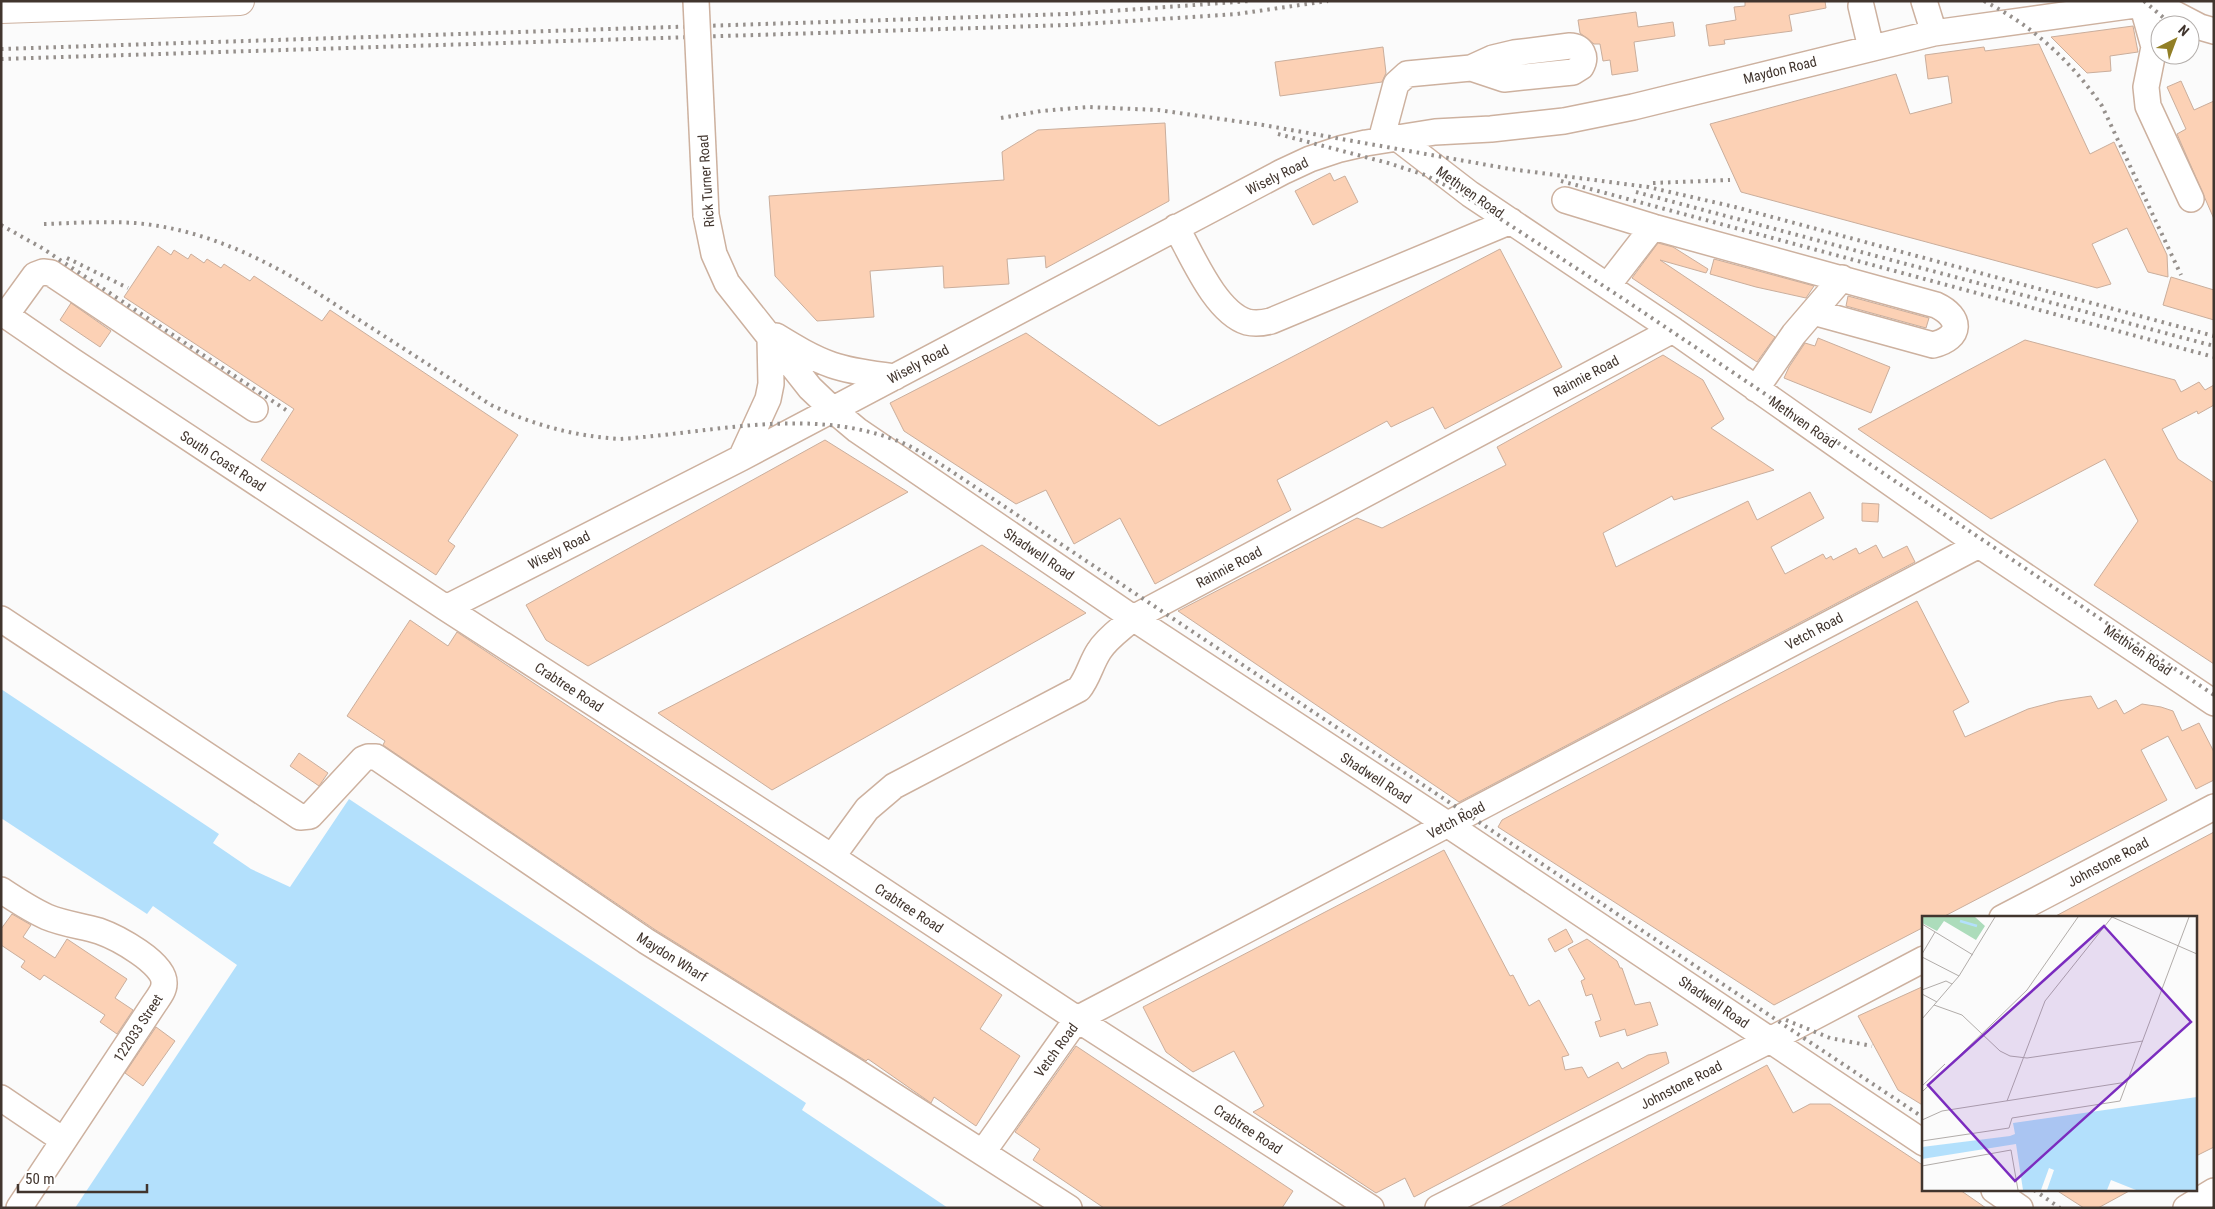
<svg xmlns="http://www.w3.org/2000/svg" width="2215" height="1209" font-family="'Roboto Condensed',sans-serif">
<rect width="100%" height="100%" fill="#fbfbfb"/>
<!-- water -->
<path fill="#b3e0fc" d="M 1,689 L 219,834 L 213,843 L 251,869 L 290,887 L 349,799 L 806,1103 L 802,1110 L 948,1208 L 75,1208 L 237,965 L 153,906 L 147,914 L 1,818 Z"/>
<!-- building -->
<path fill="#fcd1b5" stroke="#caae9c" d="M 1745,1 L 1825,1 L 1826,8 L 1789,15 L 1792,31 L 1724,40 L 1725,44 L 1709,46 L 1706,25 L 1736,20 L 1734,7 L 1745,6 Z
M 1636,12 L 1638,27 L 1673,22 L 1675,36 L 1634,42 L 1638,71 L 1612,75 L 1610,60 L 1603,61 L 1600,44 L 1594,44 L 1580,33 L 1578,20 Z
M 2133,26 L 2138,52 L 2110,56 L 2111,71 L 2087,73 L 2051,37 Z
M 2039,44 L 2090,154 L 2114,142 L 2167,255 L 2168,277 L 2148,272 L 2127,228 L 2092,244 L 2111,284 L 2097,288 L 1741,192 L 1710,124 L 1896,74 L 1910,114 L 1952,103 L 1948,76 L 1928,79 L 1925,55 L 1984,47 L 1985,51 Z
M 1383,47 L 1386,73 L 1382,82 L 1280,96 L 1275,62 Z
M 2181,81 L 2194,110 L 2214,101 L 2214,219 L 2177,134 L 2186,129 L 2167,87 Z
M 1165,123 L 1169,201 L 1046,268 L 1045,256 L 1007,259 L 1009,284 L 944,288 L 943,266 L 870,271 L 874,317 L 817,321 L 775,276 L 769,196 L 1004,180 L 1002,152 L 1038,130 Z
M 1330,173 L 1334,181 L 1345,176 L 1358,202 L 1313,225 L 1295,191 Z
M 1658,243 L 1673,247 L 1708,269 L 1706,273 L 1660,260 L 1775,337 L 1757,362 L 1632,278 Z
M 158,246 L 171,255 L 174,250 L 188,259 L 191,254 L 204,263 L 207,259 L 221,268 L 224,264 L 250,281 L 254,276 L 322,321 L 330,310 L 518,435 L 448,541 L 455,546 L 436,575 L 261,460 L 294,409 L 124,297 Z
M 1500,249 L 1562,367 L 1445,429 L 1433,407 L 1391,427 L 1387,421 L 1277,480 L 1291,510 L 1155,584 L 1120,518 L 1074,544 L 1046,490 L 1016,504 L 904,431 L 890,403 L 1026,333 L 1159,426 Z
M 1714,259 L 1814,286 L 1806,298 L 1756,287 L 1710,274 Z
M 2171,277 L 2214,290 L 2214,320 L 2163,305 Z
M 1848,296 L 1929,318 L 1926,328 L 1846,306 Z
M 71,303 L 111,331 L 100,347 L 60,320 Z
M 1818,338 L 1890,367 L 1871,413 L 1784,378 L 1789,367 L 1805,343 L 1815,346 Z
M 2025,340 L 2175,380 L 2181,392 L 2199,382 L 2205,390 L 2214,385 L 2214,405 L 2198,414 L 2197,411 L 2162,429 L 2178,459 L 2214,483 L 2214,664 L 2094,585 L 2138,521 L 2105,459 L 1991,519 L 1858,429 Z
M 1663,355 L 1703,380 L 1724,419 L 1711,428 L 1774,470 L 1674,500 L 1672,496 L 1603,533 L 1616,567 L 1748,501 L 1757,520 L 1810,492 L 1824,518 L 1771,547 L 1785,574 L 1823,554 L 1826,559 L 1831,556 L 1833,560 L 1856,548 L 1859,554 L 1876,545 L 1883,558 L 1907,546 L 1915,562 L 1459,802 L 1178,611 L 1357,518 L 1382,528 L 1506,465 L 1497,447 Z
M 825,440 L 908,492 L 588,666 L 546,640 L 526,605 Z
M 1862,503 L 1879,504 L 1878,522 L 1862,521 Z
M 982,545 L 1086,613 L 772,790 L 658,713 Z
M 1917,601 L 1969,702 L 1953,711 L 1965,737 L 2028,709 L 2058,701 L 2091,696 L 2098,709 L 2116,700 L 2124,714 L 2142,704 L 2161,707 L 2173,711 L 2182,731 L 2199,723 L 2214,752 L 2214,780 L 2196,789 L 2168,736 L 2141,750 L 2167,800 L 1941,918 L 1924,918 L 1924,927 L 1774,1005 L 1498,827 L 1502,820 Z
M 410,620 L 448,646 L 457,632 L 1002,995 L 980,1029 L 1020,1056 L 976,1126 L 934,1097 L 931,1103 L 868,1059 L 866,1061 L 654,929 L 383,745 L 385,741 L 347,716 Z
M 299,753 L 328,773 L 319,786 L 290,766 Z
M 2214,832 L 2214,1147 L 2196,1156 L 2196,918 L 2052,918 Z
M 1444,850 L 1510,976 L 1513,975 L 1529,1006 L 1539,1000 L 1569,1055 L 1562,1057 L 1565,1070 L 1582,1067 L 1588,1078 L 1618,1062 L 1622,1069 L 1648,1055 L 1666,1052 L 1669,1063 L 1414,1197 L 1405,1178 L 1376,1193 L 1253,1112 L 1264,1106 L 1234,1051 L 1193,1072 L 1166,1052 L 1143,1007 Z
M 12,914 L 31,925 L 23,937 L 55,958 L 67,939 L 127,979 L 115,998 L 133,1010 L 117,1034 L 100,1022 L 105,1015 L 44,975 L 40,980 L 21,967 L 25,961 L 1,945 L 1,929 Z
M 1566,929 L 1573,942 L 1555,952 L 1548,939 Z
M 1587,939 L 1617,961 L 1620,968 L 1622,968 L 1635,1005 L 1650,1002 L 1658,1025 L 1627,1036 L 1625,1029 L 1600,1037 L 1595,1022 L 1601,1020 L 1592,994 L 1586,996 L 1581,981 L 1585,979 L 1568,949 Z
M 1924,986 L 1924,1106 L 1898,1090 L 1858,1016 Z
M 156,1027 L 175,1041 L 143,1086 L 125,1073 Z
M 1076,1046 L 1293,1191 L 1282,1208 L 1104,1208 L 1033,1160 L 1040,1149 L 1015,1132 Z
M 1767,1065 L 1793,1113 L 1810,1104 L 1830,1104 L 1924,1166 L 1924,1190 L 1960,1190 L 1986,1208 L 1498,1208 Z
M 2056,1190 L 2131,1190 L 2098,1208 L 2084,1208 Z"/>
<g fill="none" stroke-linecap="round" stroke-linejoin="round">
<defs>
<path id="minor" d="M 1924,1 L 1934,33
M 2154,3 L 2200,27 L 2214,31
M 2142,4 L 2154,47 L 2146,87 L 2148,106 L 2191,199
M 1861,6 L 1871,48
M 1396,137 L 1470,194 L 1673,330 L 1979,545 L 2214,703
M 1381,140 L 1396,84 L 1407,74 L 1471,68 L 1493,58 L 1514,53 L 1570,46 C 1582,46 1587,57 1581,67 L 1573,72 L 1504,79 L 1471,68
M 1565,200 L 1653,227
M 706,215 L 714,254 L 727,283 L 810,388 L 832,409 L 857,430 L 1133,618 L 1447,824 L 1924,1143
M 1176,227 C 1192,255 1215,312 1247,322 C 1255,324 1263,323 1271,321 L 1511,221
M 1608,285 L 1653,227 L 1936,305 C 1962,317 1962,338 1933,345 L 1813,312
M 1,312 L 71,360 L 446,608 L 832,857 L 1077,1019 L 1371,1208
M 6,315 L 35,275 L 43,272 L 51,273 L 255,409
M 776,336 C 794,347 812,358 832,365 C 852,372 874,374 895,377
M 1756,389 L 1794,334 L 1842,278
M 741,458 L 768,399 L 771,384 L 770,338
M 446,608 L 741,458 L 1282,172 L 1310,159 L 1340,149 L 1366,143 L 1435,132 L 1491,129 L 1564,121 L 1633,107 L 1934,33 L 2164,1
M 1,619 L 300,817 L 310,816 L 363,759 L 368,757 L 376,757 L 646,941 L 852,1069 L 1069,1208
M 832,857 L 867,809 L 894,786 L 1079,689 C 1088,678 1091,663 1099,651 C 1107,638 1121,629 1133,618 L 1673,330
M 1,890 C 16,900 31,910 47,917 C 64,924 82,926 99,931 C 116,937 166,963 164,984 C 164,991 158,998 154,1004 L 19,1208
M 2002,918 L 2214,807
M 1,1098 L 63,1140
M 983,1152 L 1077,1019 L 1979,545
M 1994,1190 L 2020,1208
M 1438,1208 L 1770,1040 L 1924,959
M 2186,1208 L 2214,1191"/>
<path id="highway" d="M 1,9 L 240,1"/>
</defs>
<!-- minor casing -->
<use href="#minor" stroke="#cdb19f" stroke-width="28"/>
<!-- highway casing -->
<use href="#highway" stroke="#cdb19f" stroke-width="30"/>
<!-- minor -->
<use href="#minor" stroke="#fff" stroke-width="25"/>
<!-- highway -->
<use href="#highway" stroke="#fff" stroke-width="28"/>
<!-- rail -->
<path stroke="#96908c" stroke-width="4" stroke-dasharray="2.5 5" stroke-linecap="butt" d="M 1984,1 C 2033,26 2071,61 2102,106 L 2181,275
M 2144,1 L 2172,25
M 1,49 L 1069,14 L 1250,1
M 1,59 L 1069,25 L 1237,14 L 1328,1
M 1001,118 L 1041,111 L 1088,107 L 1158,110 L 1263,125 L 1510,169 L 1648,187 L 1735,207 L 2214,336
M 1278,134 L 1388,163 L 1425,175 L 1459,192 L 1622,298 L 2214,695
M 1561,181 L 2214,357
M 1653,183 L 1730,180
M 1636,192 L 2214,346
M 44,224 C 74,223 105,221 135,223 C 194,228 248,251 299,281 L 491,405 C 533,425 574,436 620,439 C 712,433 809,406 898,441 C 916,448 932,459 948,469 L 1924,1118
M 1,225 L 42,248 L 286,410
M 67,258 L 128,288
M 1786,1020 L 1830,1038 L 1872,1046
M 2034,1190 L 2060,1208"/>
<defs>
<path id="minor-bridge" d="M 696,1 L 706,215"/>
</defs>
<!-- minor-bridge casing -->
<use href="#minor-bridge" stroke="#cdb19f" stroke-width="28" stroke-linecap="butt"/>
<!-- minor-bridge -->
<use href="#minor-bridge" stroke="#fff" stroke-width="25"/>
</g>
<g text-anchor="middle" dominant-baseline="central" stroke-width="4" stroke-linejoin="round" paint-order="stroke">
<!-- street labels -->
<g font-size="14" fill="#41352e" stroke="#fff">
<text transform="translate(1780 70) rotate(-14)">Maydon Road</text>
<text transform="translate(1277 176) rotate(-26)">Wisely Road</text>
<text transform="translate(706 181) rotate(-94)">Rick Turner Road</text>
<text transform="translate(1470 192) rotate(35)">Methven Road</text>
<text transform="translate(918 364) rotate(-28)">Wisely Road</text>
<text transform="translate(1586 376) rotate(-28)">Rainnie Road</text>
<text transform="translate(1803 422) rotate(35)">Methven Road</text>
<text transform="translate(223 461) rotate(33)">South Coast Road</text>
<text transform="translate(559 550) rotate(-27)">Wisely Road</text>
<text transform="translate(1039 554) rotate(34)">Shadwell Road</text>
<text transform="translate(1229 567) rotate(-28)">Rainnie Road</text>
<text transform="translate(1814 631) rotate(-28)">Vetch Road</text>
<text transform="translate(2138 650) rotate(34)">Methven Road</text>
<text transform="translate(569 687) rotate(33)">Crabtree Road</text>
<text transform="translate(1376 778) rotate(33)">Shadwell Road</text>
<text transform="translate(1456 820) rotate(-28)">Vetch Road</text>
<text transform="translate(2108 862) rotate(-28)">Johnstone Road</text>
<text transform="translate(909 908) rotate(33)">Crabtree Road</text>
<text transform="translate(672 957) rotate(32)">Maydon Wharf</text>
<text transform="translate(1714 1002) rotate(34)">Shadwell Road</text>
<text transform="translate(138 1028) rotate(-57)">122033 Street</text>
<text transform="translate(1056 1050) rotate(-54)">Vetch Road</text>
<text transform="translate(1681 1085) rotate(-27)">Johnstone Road</text>
<text transform="translate(1248 1129) rotate(33)">Crabtree Road</text>
</g>
</g>
<!-- overview -->
<g transform="translate(1922 916)">
<rect width="275" height="275" fill="#fbfbfb"/>
<path d="M 0,1 L 53,1 L 63,10 L 54,24 L 22,5 L 15,15 L 0,7 Z" fill="#acdcbb"/>
<path d="M 275,181 L 275,274 L 214,274 L 189,264 L 185,274 L 125,274 L 132,254 L 127,252 L 119,274 L 101,274 L 94,228 L 0,243 L 0,231 L 88,220 L 93,218 L 91,207 Z" fill="#b3e0fc"/>
<path fill="none" stroke="#b3e0fc" stroke-width="2.5" d="M 38,5 L 55,10"/>
<path fill="none" stroke="#b1aca9" stroke-width="1" d="M 190,1 L 275,38M 0,8 L 51,39M 0,38 L 13,16M 0,41 L 37,60M 0,74 L 24,65 L 30,68M 0,78 L 15,86M 12,89 L 40,99 L 78,135 L 88,140 L 105,142 L 221,125M 0,103 L 37,60 L 73,1M 0,170 L 23,148M 0,176 L 105,74 L 156,1M 85,185 L 123,85 L 190,1M 0,204 L 20,195 L 205,166M 0,225 L 87,212 L 90,202 L 198,185 L 267,1M 0,250 L 89,234 L 96,274"/>
<path fill="#7b2cbf" fill-opacity="0.15" stroke="#7b2cbf" stroke-width="2.5" d="M 182,10 L 269,106 L 93,265 L 6,169 Z"/>
<rect width="275" height="275" fill="none" stroke="#41352e" stroke-width="2.5"/>
</g>
<!-- border -->
<rect width="2215" height="1209" fill="none" stroke="#41352e" stroke-width="5"/>
<!-- north arrow -->
<g transform="translate(2175 40) rotate(42)"><circle r="24" fill="#ffffff" stroke="#b3aeab"/>
<path d="M0-4L9 19L0 12L-9 19Z" fill="#927f26"/>
<text y="-8" font-size="14" font-weight="bold" text-anchor="middle" fill="#41352e">N</text>
</g>
<!-- scale -->
<path d="M18 1184v8h129v-8" fill="none" stroke="#41352e" stroke-width="2.5"/>
<text x="25" y="1184" font-size="15" fill="#41352e" stroke="#ffffff" stroke-width="4" paint-order="stroke">50 m</text>
</svg>
